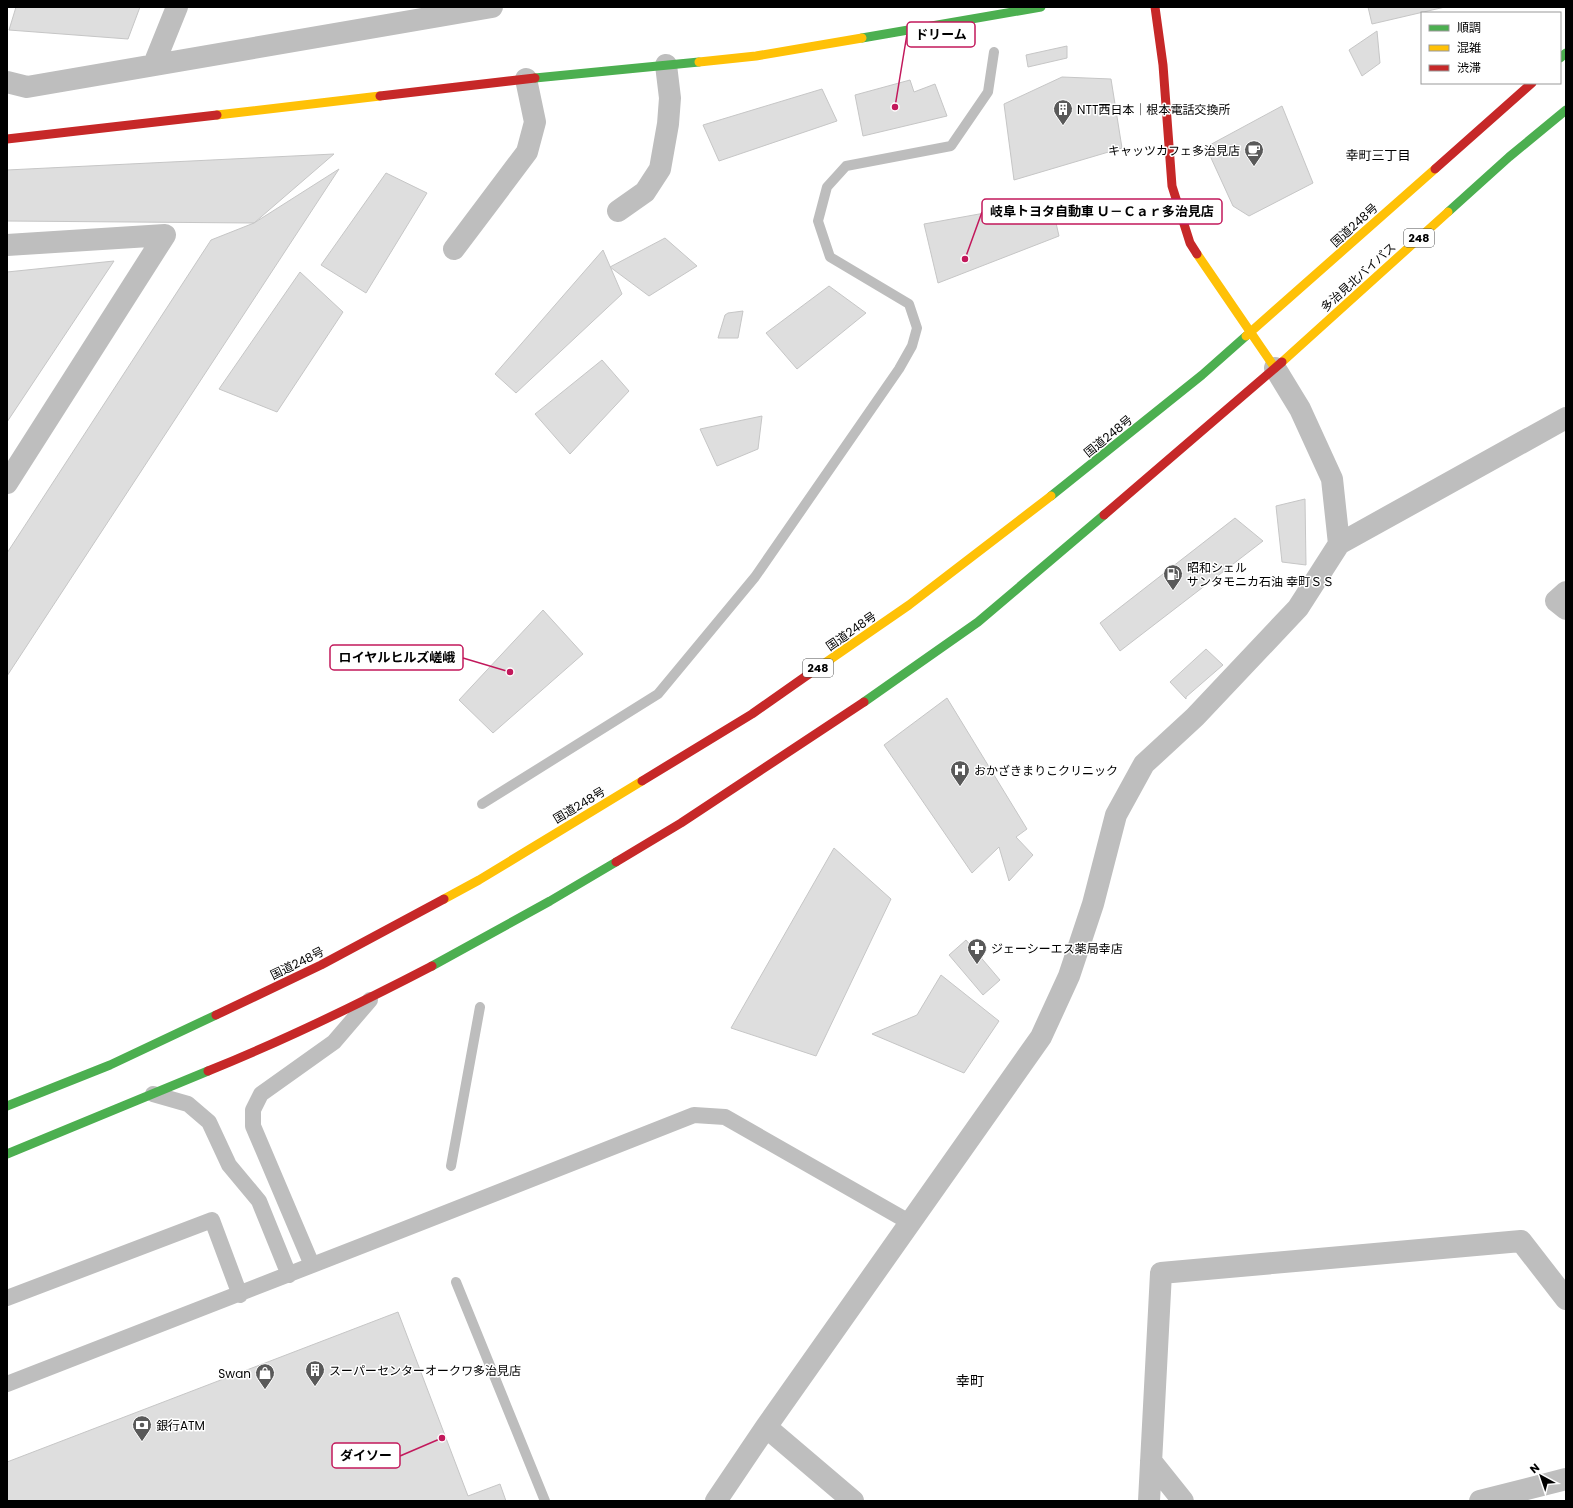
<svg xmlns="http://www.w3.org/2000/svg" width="1573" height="1508" font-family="Poppins,'Noto Sans JP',sans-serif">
<rect width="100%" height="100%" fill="#fff"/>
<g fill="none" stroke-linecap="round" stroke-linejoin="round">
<!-- stream -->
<path stroke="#bdbdbd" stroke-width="10" d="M 482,804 L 658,694 L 755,577 L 899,369 L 912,346 L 917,328 L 909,304 L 830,257 L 818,221 L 827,187 L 846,166 L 951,146 L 988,92 L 994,52
M 451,1166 L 480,1007
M 456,1282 L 545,1501"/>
</g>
<!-- building -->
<path fill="#dedede" stroke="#c6c6c6" d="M 16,7 L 140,7 L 128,39 L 9,30 Z
M 1368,7 L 1445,7 L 1372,24 Z
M 1377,31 L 1380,63 L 1362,76 L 1349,50 Z
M 1067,46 L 1067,58 L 1028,67 L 1026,55 Z
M 1062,77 L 1111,79 L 1122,148 L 1014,180 L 1004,104 Z
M 910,80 L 914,92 L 935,84 L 947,116 L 863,136 L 855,95 Z
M 822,89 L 837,121 L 719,161 L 703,125 Z
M 1282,106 L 1313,183 L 1249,216 L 1233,206 L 1206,147 Z
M 334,154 L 254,223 L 7,221 L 7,170 Z
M 339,169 L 7,676 L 7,553 L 211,240 L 254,223 Z
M 386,173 L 427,193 L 366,293 L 321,265 Z
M 1051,201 L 1059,236 L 938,283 L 924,224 Z
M 665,238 L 697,266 L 649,296 L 610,267 Z
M 603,250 L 622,294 L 516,393 L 495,374 Z
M 114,261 L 7,422 L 7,272 Z
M 300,272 L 343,312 L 277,412 L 219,389 Z
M 829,286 L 866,313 L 797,369 L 766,333 Z
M 743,311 L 738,338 L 718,338 L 725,315 L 728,313 Z
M 602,360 L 629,391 L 570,454 L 535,414 Z
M 762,416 L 758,449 L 717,466 L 700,429 Z
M 1305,499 L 1306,565 L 1282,562 L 1276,506 Z
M 1235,518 L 1263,541 L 1120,651 L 1100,623 Z
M 543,610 L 583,654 L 493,733 L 459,700 Z
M 1206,649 L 1223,665 L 1186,697 L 1186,699 L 1170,682 Z
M 947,698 L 1027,829 L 1016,837 L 1033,855 L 1009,881 L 999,847 L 972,873 L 884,745 Z
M 834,848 L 891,899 L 816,1056 L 731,1028 Z
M 966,940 L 1000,980 L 983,995 L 949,955 Z
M 941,975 L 999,1021 L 964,1073 L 872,1034 L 917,1015 Z
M 398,1312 L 468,1496 L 500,1484 L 506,1501 L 7,1501 L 7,1462 Z"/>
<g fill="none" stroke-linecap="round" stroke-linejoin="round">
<!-- lane -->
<path stroke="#bebebe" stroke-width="16" d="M 153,1094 L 188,1104 L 209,1122 L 229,1165 L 259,1201 L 289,1275
M 312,1265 L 253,1126 L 253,1110 L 261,1094 L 334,1042 L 370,1000
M 7,1298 L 212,1220 L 240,1295
M 7,1384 C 237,1296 465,1205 694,1115 L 725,1117 L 909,1222"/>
<!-- street -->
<path stroke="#bebebe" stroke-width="22" d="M 154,64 L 177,7
M 7,82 L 27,87 L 492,7
M 618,211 L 645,192 L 660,169 L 668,124 L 670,98 L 666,65
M 7,245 L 165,235 L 7,483
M 454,249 L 527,152 L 535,122 L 526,79
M 1339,544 L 1566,418
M 1566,592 L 1556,601 L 1566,609
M 766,1427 L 853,1501
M 1151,1461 L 1183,1501
M 716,1501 L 766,1427 L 1041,1037 L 1069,976 L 1093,904 L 1116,815 L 1144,764 L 1195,717 L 1298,608 L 1339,544 L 1332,479 L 1300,409 L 1275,368
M 1149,1501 L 1161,1273 L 1521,1241 L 1566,1299
M 1480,1501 L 1566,1479"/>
<!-- fast -->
<path stroke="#4caf50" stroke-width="9" d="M 862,38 L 1041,7
M 1560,58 L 1566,53
M 535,78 L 699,62
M 1448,212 L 1509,157 L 1566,110
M 1051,496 L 1202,375 L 1246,336
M 864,702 L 978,622 L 1104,515
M 432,966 L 550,901 L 616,862
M 7,1106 L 110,1065 L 216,1015
M 7,1154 L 208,1071"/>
<!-- slow -->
<path stroke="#ffc107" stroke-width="9" d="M 699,62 L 756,56 L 862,38
M 217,115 L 380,96
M 1197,254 L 1275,368
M 1246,336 L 1435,169
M 1282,362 L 1448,212
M 809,674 L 909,605 L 1051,496
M 444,899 L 479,880 L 642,781"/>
<!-- jam -->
<path stroke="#c62828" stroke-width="9" d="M 1155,7 L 1163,65 L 1172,186 L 1190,243 L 1197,254
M 380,96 L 535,78
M 7,139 L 217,115
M 1435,169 L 1532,83
M 1104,515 L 1282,362
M 642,781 L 752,714 L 809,674
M 616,862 L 681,823 L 864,702
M 216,1015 L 321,965 L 444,899
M 208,1071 C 285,1040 359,1004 432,966"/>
</g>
<!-- icons -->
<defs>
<symbol id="building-pin" viewBox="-11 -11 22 30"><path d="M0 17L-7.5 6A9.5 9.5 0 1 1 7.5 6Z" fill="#595959" stroke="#fff"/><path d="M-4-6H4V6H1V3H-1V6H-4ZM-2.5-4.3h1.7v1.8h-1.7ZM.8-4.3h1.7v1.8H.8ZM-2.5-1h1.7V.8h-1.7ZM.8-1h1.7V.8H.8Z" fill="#fff"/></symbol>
<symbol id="cafe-pin" viewBox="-11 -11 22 30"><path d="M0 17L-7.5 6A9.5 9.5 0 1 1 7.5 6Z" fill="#595959" stroke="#fff"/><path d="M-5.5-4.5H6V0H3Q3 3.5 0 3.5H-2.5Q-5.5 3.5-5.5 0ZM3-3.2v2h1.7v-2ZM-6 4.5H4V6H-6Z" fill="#fff"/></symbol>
<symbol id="fuel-pin" viewBox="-11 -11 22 30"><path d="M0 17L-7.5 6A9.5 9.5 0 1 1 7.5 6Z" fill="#595959" stroke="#fff"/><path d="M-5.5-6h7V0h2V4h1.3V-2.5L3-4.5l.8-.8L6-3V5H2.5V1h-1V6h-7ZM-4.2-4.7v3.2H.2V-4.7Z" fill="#fff"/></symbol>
<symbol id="hospital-pin" viewBox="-11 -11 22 30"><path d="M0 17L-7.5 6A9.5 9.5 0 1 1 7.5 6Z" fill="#595959" stroke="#fff"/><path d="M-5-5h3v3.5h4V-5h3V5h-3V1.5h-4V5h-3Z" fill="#fff"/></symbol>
<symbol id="pharmacy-pin" viewBox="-11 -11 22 30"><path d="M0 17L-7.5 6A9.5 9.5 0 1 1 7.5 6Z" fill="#595959" stroke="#fff"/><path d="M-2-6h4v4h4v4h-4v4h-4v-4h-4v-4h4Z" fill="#fff"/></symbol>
<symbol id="shop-pin" viewBox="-11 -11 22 30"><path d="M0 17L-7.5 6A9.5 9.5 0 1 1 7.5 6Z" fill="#595959" stroke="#fff"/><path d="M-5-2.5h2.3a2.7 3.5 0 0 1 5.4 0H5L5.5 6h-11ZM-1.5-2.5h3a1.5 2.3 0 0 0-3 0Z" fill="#fff"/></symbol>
<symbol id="bank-pin" viewBox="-11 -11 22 30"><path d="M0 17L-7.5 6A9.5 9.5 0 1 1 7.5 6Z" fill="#595959" stroke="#fff"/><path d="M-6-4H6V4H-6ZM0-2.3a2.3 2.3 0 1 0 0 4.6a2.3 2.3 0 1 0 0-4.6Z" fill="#fff"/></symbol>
</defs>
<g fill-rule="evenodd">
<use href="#building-pin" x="1052" y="98" width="22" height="30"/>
<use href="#cafe-pin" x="1243" y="139" width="22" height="30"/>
<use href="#fuel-pin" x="1162" y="563" width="22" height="30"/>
<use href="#hospital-pin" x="949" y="759" width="22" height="30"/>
<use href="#pharmacy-pin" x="966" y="937" width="22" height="30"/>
<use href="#building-pin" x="304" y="1359" width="22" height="30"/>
<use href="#shop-pin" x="254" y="1362" width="22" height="30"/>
<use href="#bank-pin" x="131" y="1414" width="22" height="30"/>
</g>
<g text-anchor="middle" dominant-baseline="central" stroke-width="3" stroke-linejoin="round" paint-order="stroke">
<!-- shield labels -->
<g fill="#fff" stroke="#4c4c4c" stroke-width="1">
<rect x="1404" y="229" width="30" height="18" rx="3"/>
<rect x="803" y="659" width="30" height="18" rx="3"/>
</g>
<g font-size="11" font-weight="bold" fill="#000">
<text x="1419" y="238">248</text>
<text x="818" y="668">248</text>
</g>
<!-- poi labels -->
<g font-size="12" fill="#000" stroke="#fff" text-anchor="start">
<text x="1077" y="109">NTT西日本｜根本電話交換所</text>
<text x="1240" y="150" text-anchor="end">キャッツカフェ多治見店</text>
<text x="1187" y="567">昭和シェル<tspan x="1187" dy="14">サンタモニカ石油 幸町ＳＳ</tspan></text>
<text x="974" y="770">おかざきまりこクリニック</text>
<text x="991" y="948">ジェーシーエス薬局幸店</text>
<text x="329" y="1370">スーパーセンターオークワ多治見店</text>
<text x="251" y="1373" text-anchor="end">Swan</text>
<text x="156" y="1425">銀行ATM</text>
</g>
<!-- street labels -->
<g font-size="12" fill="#000" stroke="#fff">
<text transform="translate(1354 225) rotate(-42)">国道248号</text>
<text transform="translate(1358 277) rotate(-42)">多治見北バイパス</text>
<text transform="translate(1108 436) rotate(-39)">国道248号</text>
<text transform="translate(851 631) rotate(-35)">国道248号</text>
<text transform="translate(579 805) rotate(-31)">国道248号</text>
<text transform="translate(297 963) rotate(-26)">国道248号</text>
</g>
<!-- neighbourhood labels -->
<g font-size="13" fill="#000" stroke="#fff">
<text x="1378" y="155">幸町三丁目</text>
</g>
<!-- quarter labels -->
<g font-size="14" fill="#000" stroke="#fff">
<text x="970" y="1381">幸町</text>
</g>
</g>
<!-- callouts -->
<path fill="none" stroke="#c2185b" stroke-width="1.5" d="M895 107L907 34M965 259L982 212M510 672L463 658M442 1438L400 1456"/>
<g fill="#c2185b" stroke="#fff" stroke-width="1.5">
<circle cx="895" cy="107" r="4"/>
<circle cx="965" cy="259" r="4"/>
<circle cx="510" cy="672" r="4"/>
<circle cx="442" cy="1438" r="4"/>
</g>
<g fill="#fff" stroke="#c2185b" stroke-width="1.5">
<rect x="907" y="22" width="68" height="25" rx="4"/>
<rect x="982" y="199" width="240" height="25" rx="4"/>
<rect x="330" y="645" width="133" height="25" rx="4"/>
<rect x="332" y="1443" width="68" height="25" rx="4"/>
</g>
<g font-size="13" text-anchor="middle" font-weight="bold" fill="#000">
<text x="941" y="39">ドリーム</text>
<text x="1102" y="216">岐阜トヨタ自動車 Ｕ－Ｃａｒ多治見店</text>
<text x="397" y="662">ロイヤルヒルズ嵯峨</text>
<text x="366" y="1460">ダイソー</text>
</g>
<!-- border -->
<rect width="1573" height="1508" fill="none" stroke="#000000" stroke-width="16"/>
<!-- legend -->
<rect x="1421" y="12" width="140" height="72" fill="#ffffff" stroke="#999999"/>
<rect x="1429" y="25" width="20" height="6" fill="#4caf50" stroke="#999999"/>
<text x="1457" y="32" font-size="12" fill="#000000">順調</text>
<rect x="1429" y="45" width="20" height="6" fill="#ffc107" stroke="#999999"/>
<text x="1457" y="52" font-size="12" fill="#000000">混雑</text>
<rect x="1429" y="65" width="20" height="6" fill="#c62828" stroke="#999999"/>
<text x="1457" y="72" font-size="12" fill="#000000">渋滞</text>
<!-- north arrow -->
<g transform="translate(1541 1476) rotate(320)" stroke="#ffffff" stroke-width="3" paint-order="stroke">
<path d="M0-3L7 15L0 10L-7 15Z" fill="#000000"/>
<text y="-6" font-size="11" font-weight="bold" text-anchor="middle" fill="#000000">N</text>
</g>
</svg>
